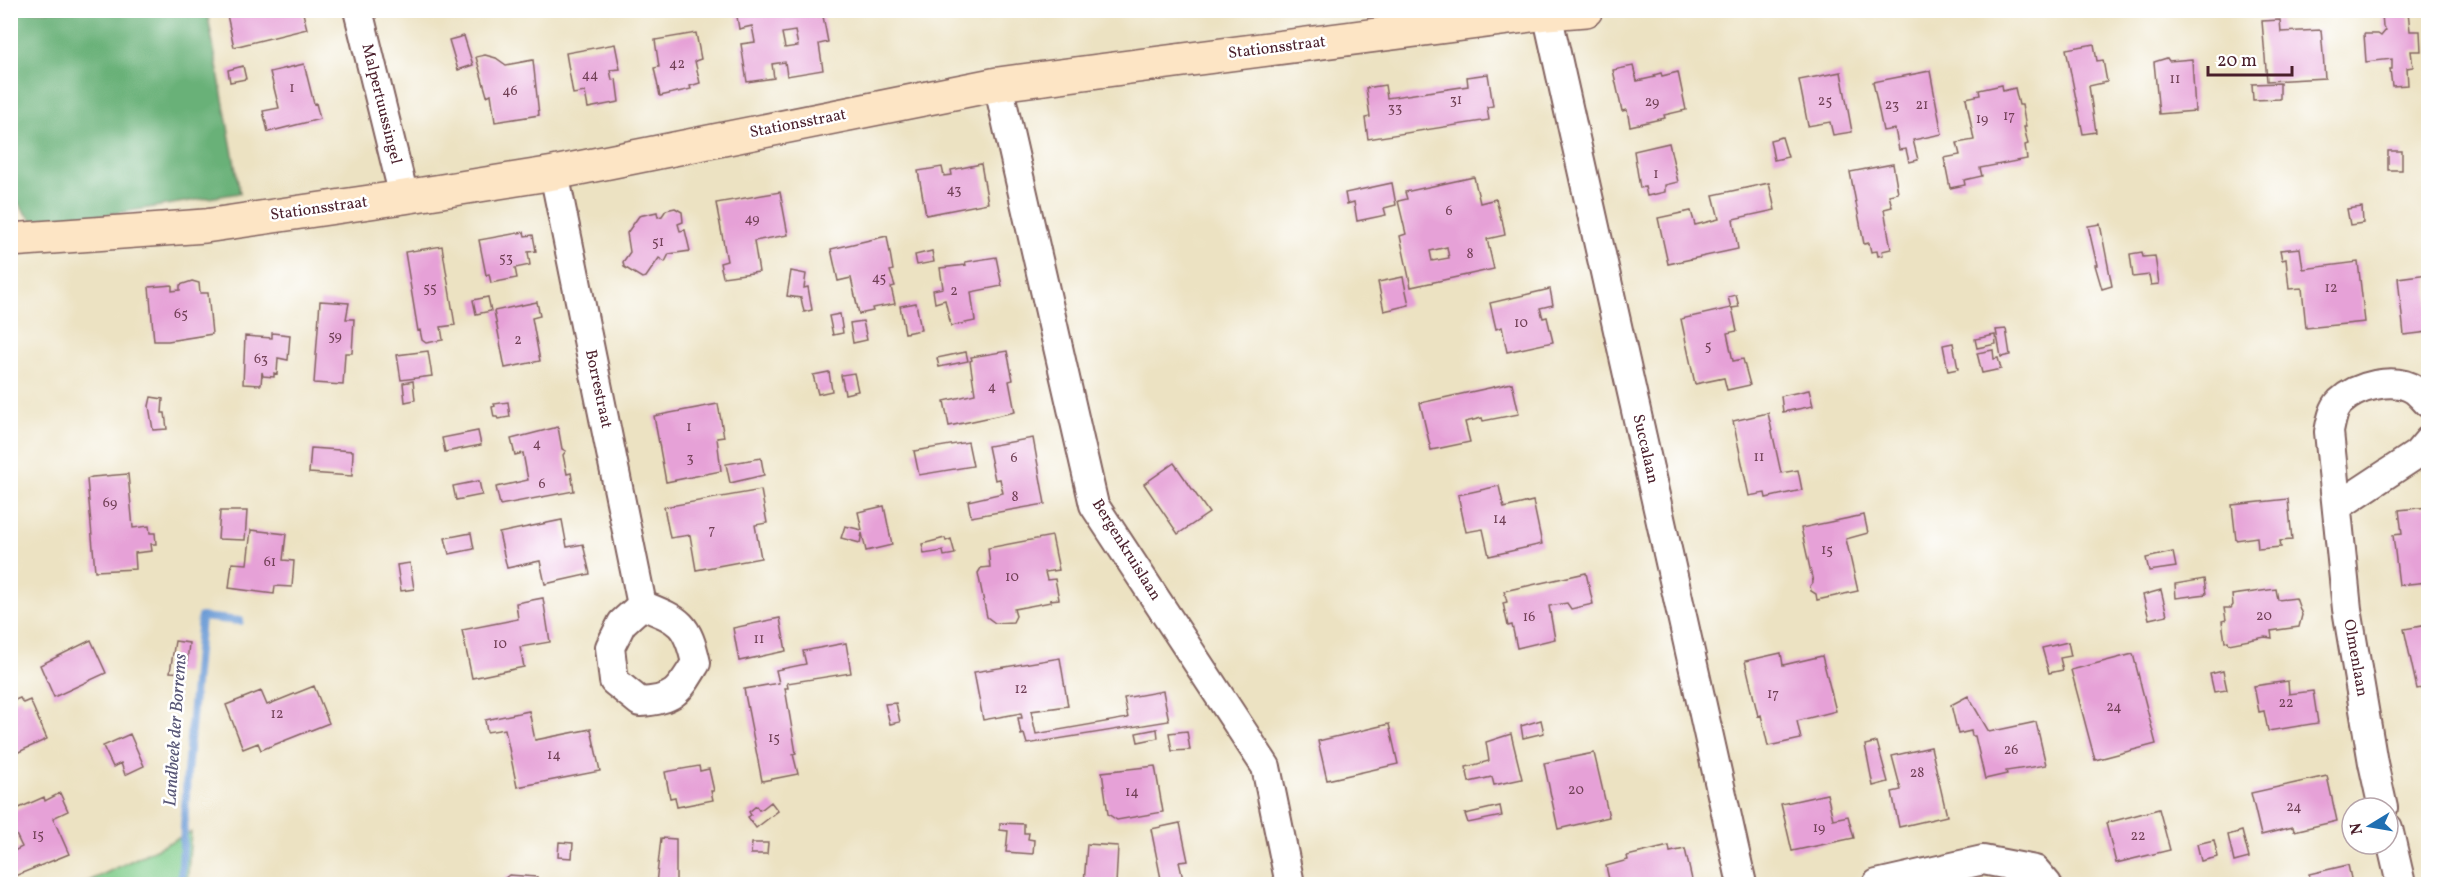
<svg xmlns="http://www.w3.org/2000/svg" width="2439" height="895" font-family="Vollkorn,serif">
<rect width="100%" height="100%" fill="#fff"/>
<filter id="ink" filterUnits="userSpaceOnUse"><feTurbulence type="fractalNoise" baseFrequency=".0167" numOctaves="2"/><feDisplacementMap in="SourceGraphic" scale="12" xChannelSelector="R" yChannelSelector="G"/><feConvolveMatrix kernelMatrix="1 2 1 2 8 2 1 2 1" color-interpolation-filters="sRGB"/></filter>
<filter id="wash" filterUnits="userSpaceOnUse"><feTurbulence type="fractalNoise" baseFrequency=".008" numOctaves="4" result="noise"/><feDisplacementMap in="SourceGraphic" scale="24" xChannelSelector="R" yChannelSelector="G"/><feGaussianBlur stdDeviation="1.35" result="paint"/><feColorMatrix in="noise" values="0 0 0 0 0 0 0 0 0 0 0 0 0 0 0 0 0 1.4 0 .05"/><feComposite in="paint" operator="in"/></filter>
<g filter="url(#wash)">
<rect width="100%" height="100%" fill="#ece2c2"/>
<!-- green -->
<path fill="#82ce8c" stroke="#66765c" stroke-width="1.5" d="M 191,832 L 187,884 L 83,884 Z"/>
<!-- forest -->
<path fill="#69b178" stroke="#5a6852" stroke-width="1.5" d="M 10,11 L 207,11 L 240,193 L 39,226 L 25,213 L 15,198 L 11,161 Z"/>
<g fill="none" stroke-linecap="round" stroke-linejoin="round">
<!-- stream -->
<path stroke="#6c9bd5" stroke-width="8" d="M 181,884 L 187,773 L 201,617 L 240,621"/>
</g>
<g id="blocks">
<!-- building -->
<path fill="#e6a1d7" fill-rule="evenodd" d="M 246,10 L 300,10 L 301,13 L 303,13 L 307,29 L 234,47 L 227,15 Z
M 736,10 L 813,10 L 814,17 L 823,16 L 828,42 L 819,44 L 823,70 L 787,76 L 785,62 L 772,64 L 774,78 L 747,82 L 741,44 L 755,42 L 752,26 L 739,29 ZM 795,31 L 798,46 L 785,48 L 782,33 Z
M 993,10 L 1008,10 L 1008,11 L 994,15 Z
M 2408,11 L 2410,31 L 2420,31 L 2421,51 L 2411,51 L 2413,67 L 2407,68 L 2408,85 L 2392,86 L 2390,69 L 2392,69 L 2392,59 L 2366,62 L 2364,34 L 2378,34 L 2381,36 L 2386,30 L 2383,27 L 2382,13 Z
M 2280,20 L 2281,32 L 2321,30 L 2325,78 L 2267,81 L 2262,21 Z
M 696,33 L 701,59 L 695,61 L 700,83 L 690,86 L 691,89 L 660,96 L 654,68 L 659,67 L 655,40 Z
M 464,36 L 473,65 L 458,70 L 449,40 Z
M 615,44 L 620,69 L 610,70 L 612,80 L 616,79 L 619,102 L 588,108 L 585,92 L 573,94 L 566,53 Z
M 2094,44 L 2097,61 L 2103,60 L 2107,82 L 2089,86 L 2096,132 L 2083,134 L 2066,49 Z
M 485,55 L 496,58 L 506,65 L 533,60 L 539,115 L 495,122 L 491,94 L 487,96 L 476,57 Z
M 2167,58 L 2169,61 L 2192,59 L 2195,111 L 2159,114 L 2154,62 Z
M 304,64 L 314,104 L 316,103 L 320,119 L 268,132 L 263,111 L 279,108 L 270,72 Z
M 243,66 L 246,79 L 230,82 L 228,70 Z
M 1633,66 L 1637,81 L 1655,77 L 1654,75 L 1661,73 L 1662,76 L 1678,72 L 1686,110 L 1664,115 L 1665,118 L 1630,126 L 1627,110 L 1622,111 L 1613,70 Z
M 1930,71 L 1942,134 L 1913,140 L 1918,160 L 1909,162 L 1906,149 L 1899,150 L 1895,129 L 1883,131 L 1873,82 Z
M 1841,72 L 1852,132 L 1833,135 L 1830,122 L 1808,126 L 1799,80 Z
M 1488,74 L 1493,106 L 1487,107 L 1489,120 L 1368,139 L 1365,118 L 1370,117 L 1366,88 L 1385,85 L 1387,98 L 1468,86 L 1467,77 Z
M 2280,83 L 2280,99 L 2253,100 L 2252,84 Z
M 2002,85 L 2003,91 L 2015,88 L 2019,105 L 2022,105 L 2026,127 L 2024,127 L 2028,144 L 2025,145 L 2027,159 L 1980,168 L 1982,176 L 1964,180 L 1965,185 L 1950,188 L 1944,158 L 1960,155 L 1957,143 L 1974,140 L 1966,98 L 1980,95 L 1979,90 Z
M 1782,137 L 1788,157 L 1774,160 L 1770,140 Z
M 1669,143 L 1678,182 L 1665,185 L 1665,192 L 1647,196 L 1645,187 L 1640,188 L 1634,151 Z
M 2388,151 L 2402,151 L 2402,170 L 2388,170 Z
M 981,164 L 988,203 L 926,215 L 918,171 L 942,167 L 944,176 L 952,175 L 951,170 Z
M 1893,164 L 1898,193 L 1889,195 L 1892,207 L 1884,209 L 1891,249 L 1882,251 L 1883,255 L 1878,256 L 1877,251 L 1871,252 L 1869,243 L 1864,244 L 1850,172 Z
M 1474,177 L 1480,203 L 1496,199 L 1501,219 L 1502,219 L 1505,235 L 1487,239 L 1494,269 L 1411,287 L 1400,236 L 1406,234 L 1398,201 L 1407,199 L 1405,192 ZM 1447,247 L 1449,258 L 1432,261 L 1430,251 Z
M 1392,183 L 1396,205 L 1384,208 L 1386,215 L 1357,221 L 1354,202 L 1347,204 L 1345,193 Z
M 1769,183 L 1775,210 L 1733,219 L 1738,249 L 1668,264 L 1658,218 L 1691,211 L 1695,225 L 1719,219 L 1713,195 Z
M 780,192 L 788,235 L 754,241 L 759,272 L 723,277 L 720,263 L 727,261 L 716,203 Z
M 2362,207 L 2363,223 L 2350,225 L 2347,209 Z
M 675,208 L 682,212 L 683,222 L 678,224 L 680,231 L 685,230 L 690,251 L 669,254 L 665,262 L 659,258 L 646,277 L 642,278 L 624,267 L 623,262 L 630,252 L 627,233 L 639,216 L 657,212 L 658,217 L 662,216 L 666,210 Z
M 2100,224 L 2112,286 L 2102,289 L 2095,265 L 2097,265 L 2088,226 Z
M 524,232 L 525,236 L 533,235 L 536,251 L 528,252 L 530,265 L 515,268 L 517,278 L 491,283 L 489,274 L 486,275 L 479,240 Z
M 887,236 L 893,270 L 890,271 L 895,286 L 891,287 L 895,304 L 872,308 L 873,311 L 859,314 L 851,278 L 838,281 L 831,249 Z
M 442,246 L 455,325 L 441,327 L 443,340 L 426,343 L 422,340 L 420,330 L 418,331 L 405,252 Z
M 2300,248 L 2303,269 L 2358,262 L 2365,322 L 2306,328 L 2302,288 L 2289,289 L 2286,259 L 2282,260 L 2280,250 Z
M 932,251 L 934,262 L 917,265 L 915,255 Z
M 2142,252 L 2143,257 L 2155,256 L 2159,284 L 2151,285 L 2149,275 L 2133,277 L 2130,254 Z
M 996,257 L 1002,286 L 971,292 L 975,321 L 951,326 L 945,300 L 935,303 L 933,290 L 943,288 L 940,268 L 966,265 L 965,262 Z
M 791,271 L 806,274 L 804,288 L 808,287 L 812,310 L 804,312 L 801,298 L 787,296 Z
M 2428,274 L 2428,332 L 2404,335 L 2398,278 Z
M 1403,277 L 1409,305 L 1384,311 L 1378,282 Z
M 192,281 L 199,283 L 200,293 L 208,293 L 212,334 L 168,341 L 154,341 L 149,287 L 172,285 L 172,291 L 180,290 L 180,285 Z
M 1550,289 L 1553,305 L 1540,308 L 1543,318 L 1547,317 L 1553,342 L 1507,352 L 1502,327 L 1496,329 L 1490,303 Z
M 1736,295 L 1739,307 L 1732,308 L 1737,331 L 1727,333 L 1733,361 L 1743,359 L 1750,385 L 1727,390 L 1724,378 L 1695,384 L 1681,319 L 1731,308 L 1728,297 Z
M 488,297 L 491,311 L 476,314 L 473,300 Z
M 320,301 L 349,303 L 346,319 L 354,319 L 352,353 L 345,353 L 343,385 L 314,383 Z
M 537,302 L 540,316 L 532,318 L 540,361 L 505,368 L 494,311 Z
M 916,303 L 921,330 L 905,333 L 900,306 Z
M 840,314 L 843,333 L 833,335 L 829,316 Z
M 863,321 L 867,340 L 853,343 L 850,323 Z
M 2006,329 L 2010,355 L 2001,357 L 1996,330 Z
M 272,333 L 290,335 L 288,360 L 278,358 L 277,374 L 274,373 L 274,377 L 263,376 L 262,372 L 261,385 L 243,384 L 245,336 L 272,338 Z
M 1995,335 L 1996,344 L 1977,348 L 1975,339 Z
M 10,341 L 12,341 L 14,365 L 10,365 Z
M 1953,343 L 1958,369 L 1948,371 L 1943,345 Z
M 1993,350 L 1994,359 L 1998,358 L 2001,369 L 1982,373 L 1977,353 Z
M 428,351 L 432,376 L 401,380 L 397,355 Z
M 1007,351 L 1013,380 L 1009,381 L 1015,412 L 949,426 L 944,401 L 975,394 L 970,361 L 972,360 L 971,357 Z
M 966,352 L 968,361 L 939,367 L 937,358 Z
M 829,372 L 832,391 L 818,394 L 813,375 Z
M 854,373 L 858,391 L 845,394 L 841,375 Z
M 413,381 L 415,400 L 405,402 L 403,383 Z
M 1512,383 L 1519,414 L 1483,421 L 1482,418 L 1465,422 L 1470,442 L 1431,450 L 1420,403 Z
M 1809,390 L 1813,406 L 1783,412 L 1781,396 Z
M 151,397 L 163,399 L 162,413 L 165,413 L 167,429 L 153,430 L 149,406 Z
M 508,402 L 510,417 L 498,419 L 497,417 L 494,417 L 492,407 L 495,406 L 494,404 Z
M 718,404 L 724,437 L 717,438 L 721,471 L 666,482 L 654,416 Z
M 1768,413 L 1781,473 L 1798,470 L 1802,490 L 1766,498 L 1765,493 L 1749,496 L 1733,421 Z
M 558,427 L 562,449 L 566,451 L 563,455 L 567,474 L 571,473 L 574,491 L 500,505 L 496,487 L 528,480 L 523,453 L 515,455 L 511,439 Z
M 478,431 L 481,445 L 445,452 L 442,438 Z
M 1033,438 L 1045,504 L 971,517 L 968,501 L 1003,493 L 1000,479 L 995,480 L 988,446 Z
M 968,442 L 973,466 L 919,475 L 914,451 Z
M 311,448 L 353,451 L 352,476 L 309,473 Z
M 761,458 L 764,475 L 730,483 L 726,464 Z
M 1174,463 L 1209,513 L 1178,534 L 1144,484 Z
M 128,474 L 133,528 L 149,526 L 150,533 L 155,533 L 156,544 L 151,544 L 152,551 L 135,553 L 136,569 L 95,571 L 87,479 L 92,477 Z
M 479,481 L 482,495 L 456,500 L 453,486 Z
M 1499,486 L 1504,508 L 1533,501 L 1542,544 L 1489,556 L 1483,529 L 1466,532 L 1458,495 Z
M 761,490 L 767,523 L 755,525 L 761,558 L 696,570 L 690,535 L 670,538 L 664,507 Z
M 2288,499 L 2292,540 L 2280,541 L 2281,547 L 2258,549 L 2257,537 L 2236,540 L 2232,505 Z
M 884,506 L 892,545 L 866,551 L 862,533 L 860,543 L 841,538 L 845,526 L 862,530 L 858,512 Z
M 2428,507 L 2428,582 L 2399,585 L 2393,535 L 2402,534 L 2399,510 Z
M 220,511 L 247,511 L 245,540 L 218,539 Z
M 1864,515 L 1868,533 L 1846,539 L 1858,591 L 1817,600 L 1816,594 L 1811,591 L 1810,586 L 1813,582 L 1801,528 Z
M 562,520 L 567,547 L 583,544 L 590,574 L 545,584 L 540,561 L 507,568 L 499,533 Z
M 251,530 L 286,534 L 283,560 L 294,561 L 292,587 L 275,586 L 274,594 L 229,588 L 232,563 L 247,564 Z
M 471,533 L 474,549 L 449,554 L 445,538 Z
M 1052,536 L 1059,570 L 1045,572 L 1047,580 L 1055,579 L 1059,599 L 1050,600 L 1051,602 L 1014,609 L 1016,616 L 1013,622 L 995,623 L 987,617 L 978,573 L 981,568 L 990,567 L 988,548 Z
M 945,538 L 946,541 L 951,539 L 955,554 L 944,556 L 943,551 L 924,554 L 922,544 Z
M 2173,552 L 2176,567 L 2149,571 L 2146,558 Z
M 410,563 L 414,589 L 401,591 L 397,565 Z
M 1586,573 L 1593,604 L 1571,609 L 1567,603 L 1549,606 L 1555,639 L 1517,648 L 1512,625 L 1508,626 L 1503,603 L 1507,602 L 1504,591 Z
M 2204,579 L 2206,594 L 2176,598 L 2175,584 Z
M 2276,589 L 2278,600 L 2296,598 L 2302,615 L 2299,627 L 2271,631 L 2272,638 L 2265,637 L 2229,644 L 2228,641 L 2225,642 L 2222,621 L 2226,620 L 2224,608 L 2231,608 L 2233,605 L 2232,595 Z
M 2161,590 L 2167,615 L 2149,619 L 2143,595 Z
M 543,598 L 550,642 L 520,647 L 524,667 L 472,678 L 462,630 L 518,619 L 516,603 Z
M 780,618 L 786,651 L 739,661 L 733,628 Z
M 2428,625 L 2428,687 L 2417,689 L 2404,629 Z
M 91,640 L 106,673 L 54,697 L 40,665 Z
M 175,641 L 189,643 L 186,673 L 170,672 Z
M 2068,642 L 2071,656 L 2060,658 L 2063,670 L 2049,673 L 2042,648 Z
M 846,643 L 851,673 L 787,683 L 788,688 L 785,688 L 796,753 L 793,754 L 798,774 L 762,781 L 744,689 L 779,683 L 776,670 L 806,664 L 803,651 Z
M 1781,653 L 1783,665 L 1822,656 L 1836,711 L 1797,721 L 1801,739 L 1768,746 L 1761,715 L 1758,716 L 1745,661 Z
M 2133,654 L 2156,744 L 2095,760 L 2071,670 Z
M 1060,658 L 1068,706 L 1031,711 L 1036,734 L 1128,718 L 1124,698 L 1163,691 L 1169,721 L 1027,744 L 1024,734 L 1021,735 L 1018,718 L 1022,718 L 1021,713 L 983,720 L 974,672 Z
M 2223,671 L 2227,690 L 2214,692 L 2210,674 Z
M 2288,681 L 2289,694 L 2313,691 L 2318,723 L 2268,731 L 2264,711 L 2259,712 L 2254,686 Z
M 314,686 L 329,723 L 261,750 L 258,743 L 243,749 L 226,705 L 261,691 L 267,705 Z
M 1968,696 L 1989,732 L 2036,722 L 2046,765 L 2006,771 L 2007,774 L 1985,779 L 1975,736 L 1972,736 L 1971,731 L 1958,734 L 1951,705 Z
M 20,698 L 23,703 L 30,700 L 47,739 L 10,756 L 10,702 Z
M 896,703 L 900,722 L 890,724 L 885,704 Z
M 529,711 L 535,740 L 591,729 L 600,771 L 517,787 L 505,729 L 487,732 L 485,720 Z
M 1541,720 L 1544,733 L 1523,738 L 1521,726 Z
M 1389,724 L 1398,764 L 1327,780 L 1318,741 Z
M 1157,729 L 1158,738 L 1138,742 L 1136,733 Z
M 1187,731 L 1190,750 L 1172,751 L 1169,733 Z
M 130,734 L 144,766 L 125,775 L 121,763 L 113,767 L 103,746 Z
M 1511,734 L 1522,779 L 1494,785 L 1492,777 L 1469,782 L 1466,767 L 1489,761 L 1486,742 Z
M 1877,742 L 1888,782 L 1873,786 L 1865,745 Z
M 1931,747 L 1947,816 L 1899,827 L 1892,792 L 1901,790 L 1892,756 Z
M 1594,753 L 1609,817 L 1558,829 L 1544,763 Z
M 699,766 L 700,771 L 709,769 L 714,791 L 711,791 L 713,800 L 677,807 L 675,797 L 670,798 L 665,772 Z
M 1155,766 L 1163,812 L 1117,820 L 1108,814 L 1102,772 Z
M 2327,776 L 2337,821 L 2294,831 L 2293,827 L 2261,835 L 2251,793 Z
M 60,793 L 68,811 L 53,818 L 69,854 L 10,878 L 10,853 L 22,847 L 10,822 L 10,812 L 44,797 L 45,801 Z
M 1827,794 L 1833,819 L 1848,816 L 1854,838 L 1792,851 L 1781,804 Z
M 771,802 L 778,811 L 756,828 L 748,817 L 751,815 L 749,812 L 756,806 L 759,810 L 762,809 Z
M 1500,806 L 1502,816 L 1468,823 L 1465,814 Z
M 2159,809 L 2170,850 L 2116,863 L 2106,823 Z
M 1000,823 L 1024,824 L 1024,833 L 1029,833 L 1028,839 L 1034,840 L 1033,854 L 1006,852 L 1008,831 L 1000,830 Z
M 1180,823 L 1188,861 L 1179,862 L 1183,879 L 1162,884 L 1151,829 Z
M 2242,831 L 2249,858 L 2234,862 L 2228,835 Z
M 661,838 L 676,839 L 676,884 L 656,884 Z
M 2214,840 L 2218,857 L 2201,861 L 2197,844 Z
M 559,842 L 573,843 L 572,858 L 558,857 Z
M 752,843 L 768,843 L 767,854 L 751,854 Z
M 1087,844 L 1118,846 L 1116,884 L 1084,884 Z
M 1669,846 L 1670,852 L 1685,849 L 1693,884 L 1610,884 L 1606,866 L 1628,860 L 1627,856 Z
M 2348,865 L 2352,883 L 2286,884 L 2310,878 L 2309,874 Z
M 509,875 L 537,877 L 537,882 L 554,883 L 554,884 L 505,884 L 505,878 Z"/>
</g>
</g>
<g filter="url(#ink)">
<use href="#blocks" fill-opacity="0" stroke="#836360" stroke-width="1.5"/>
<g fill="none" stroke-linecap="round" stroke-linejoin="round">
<defs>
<path id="street" d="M 358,10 L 404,197
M 1547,13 L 1742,884
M 998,84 L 1094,505 L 1266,767 L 1290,884
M 554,173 L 642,605 L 622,623 L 610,647 L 614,681 L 640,702 C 675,700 679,691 696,663 C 687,622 679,620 642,605
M 2338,506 L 2417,454 L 2428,441
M 2383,808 L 2373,763 L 2347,609 L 2329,432 C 2331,422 2333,409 2340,402 C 2357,386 2394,376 2415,390 C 2420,394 2424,399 2428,403
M 2388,828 L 2401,884
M 1877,884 L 1983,860 L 2035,870 L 2047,884"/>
<path id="secondary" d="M 10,240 L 205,226 L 404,197 L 554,173 L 998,84 L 1547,13 L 1586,10"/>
</defs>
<!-- street casing -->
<use href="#street" stroke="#836360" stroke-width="32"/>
<!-- secondary casing -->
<use href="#secondary" stroke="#836360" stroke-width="36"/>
<!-- street -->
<use href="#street" stroke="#fff" stroke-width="28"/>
<!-- secondary -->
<use href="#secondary" stroke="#fde5c5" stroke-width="33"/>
</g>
</g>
<g text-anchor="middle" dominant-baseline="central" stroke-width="5" stroke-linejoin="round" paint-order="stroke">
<!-- number labels -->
<g font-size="14" fill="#714056">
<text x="677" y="64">42</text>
<text x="590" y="75">44</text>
<text x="2175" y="79">11</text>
<text x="292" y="88">1</text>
<text x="510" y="91">46</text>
<text x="1456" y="100">31</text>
<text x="1825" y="101">25</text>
<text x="1652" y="102">29</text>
<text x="1892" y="105">23</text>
<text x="1922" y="105">21</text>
<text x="1395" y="108">33</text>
<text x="2009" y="116">17</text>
<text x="1982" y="119">19</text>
<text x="1656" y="174">1</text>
<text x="954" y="190">43</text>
<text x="1449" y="211">6</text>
<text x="752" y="219">49</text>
<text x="658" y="242">51</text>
<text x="1470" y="254">8</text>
<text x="506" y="258">53</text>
<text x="879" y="278">45</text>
<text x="430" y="288">55</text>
<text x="2331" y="288">12</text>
<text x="954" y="291">2</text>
<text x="181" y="314">65</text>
<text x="1521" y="323">10</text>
<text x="335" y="336">59</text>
<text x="518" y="340">2</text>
<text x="1708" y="346">5</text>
<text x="261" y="359">63</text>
<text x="992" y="387">4</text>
<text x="689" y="427">1</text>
<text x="537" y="444">4</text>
<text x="1759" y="457">11</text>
<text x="690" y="458">3</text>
<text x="1014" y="458">6</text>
<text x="542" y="484">6</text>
<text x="1015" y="497">8</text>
<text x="110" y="503">69</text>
<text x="1500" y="519">14</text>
<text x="712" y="530">7</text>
<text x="1827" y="550">15</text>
<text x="270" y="562">61</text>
<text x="1012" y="577">10</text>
<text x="2264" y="616">20</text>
<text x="1529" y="617">16</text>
<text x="759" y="639">11</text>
<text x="500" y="644">10</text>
<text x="1021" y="689">12</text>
<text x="1773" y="694">17</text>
<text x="2286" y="703">22</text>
<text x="2114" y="707">24</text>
<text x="277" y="714">12</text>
<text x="774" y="738">15</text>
<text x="2011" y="750">26</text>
<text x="554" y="755">14</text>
<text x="1917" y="773">28</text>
<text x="1576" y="790">20</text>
<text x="1132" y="792">14</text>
<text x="2294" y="807">24</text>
<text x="1819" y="828">19</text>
<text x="38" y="835">15</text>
<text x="2138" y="836">22</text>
</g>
<!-- street labels -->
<g font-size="16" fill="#4a1f2b" stroke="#fff">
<text transform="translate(1277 48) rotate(-7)">Stationsstraat</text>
<text transform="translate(381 104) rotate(76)">Malpertuussingel</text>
<text transform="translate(798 124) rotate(-11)">Stationsstraat</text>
<text transform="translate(319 209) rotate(-8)">Stationsstraat</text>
<text transform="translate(598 389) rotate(78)">Borrestraat</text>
<text transform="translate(1645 449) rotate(77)">Succalaan</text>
<text transform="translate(1126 550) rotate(58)">Bergenkruislaan</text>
<text transform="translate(2355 658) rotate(80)">Olmenlaan</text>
</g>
<!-- water labels -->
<g font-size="18" font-style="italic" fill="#595777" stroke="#fff">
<text transform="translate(176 730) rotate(-86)">Landbeek der Borrems</text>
</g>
</g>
<!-- margin -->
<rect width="2439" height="895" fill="none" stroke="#fff" stroke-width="36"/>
<!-- north arrow -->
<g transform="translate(2370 826) rotate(259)"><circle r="28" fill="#ffffff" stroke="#b7a5aa" stroke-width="1.5"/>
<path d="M0-4.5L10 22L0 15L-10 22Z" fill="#1f6fb2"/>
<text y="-9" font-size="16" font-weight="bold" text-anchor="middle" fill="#4a1f2b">N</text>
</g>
<!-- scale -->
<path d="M2208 66v9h84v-9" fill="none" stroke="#4a1f2b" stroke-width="3"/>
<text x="2217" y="66" font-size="18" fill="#4a1f2b" stroke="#ffffff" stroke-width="4.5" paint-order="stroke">20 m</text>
</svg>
